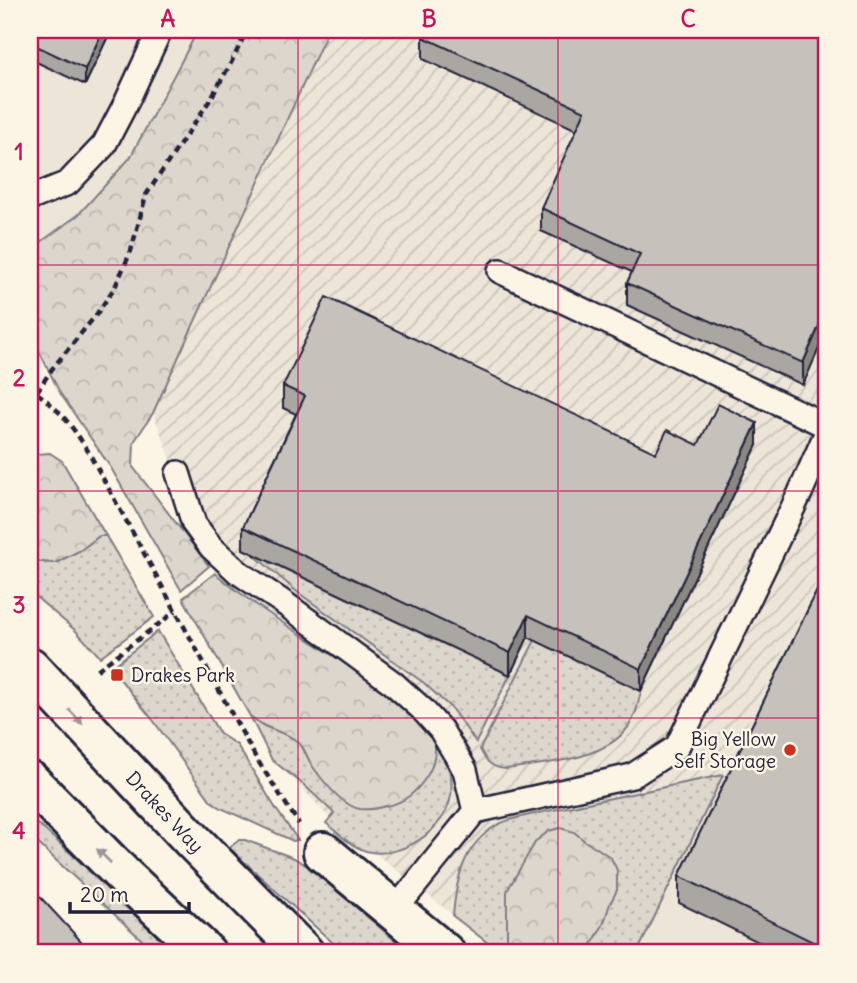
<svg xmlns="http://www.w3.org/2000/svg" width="857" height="983" font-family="Delius,sans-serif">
<defs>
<pattern id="industrial-furrows" width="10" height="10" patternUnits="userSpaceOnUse" patternTransform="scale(1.75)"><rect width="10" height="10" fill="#ece5d8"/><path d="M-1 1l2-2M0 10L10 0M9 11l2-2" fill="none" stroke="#cac4ba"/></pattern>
<pattern id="grass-dots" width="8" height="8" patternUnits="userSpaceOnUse" patternTransform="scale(1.75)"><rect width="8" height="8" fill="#dcd6cc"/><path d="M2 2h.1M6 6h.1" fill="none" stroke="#bcb7b0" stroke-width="1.8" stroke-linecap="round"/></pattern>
<pattern id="forest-crowns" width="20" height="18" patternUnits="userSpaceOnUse" patternTransform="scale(1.75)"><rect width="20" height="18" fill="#dcd6cc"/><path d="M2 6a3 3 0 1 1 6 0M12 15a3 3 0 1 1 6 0" fill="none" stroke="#bcb7b0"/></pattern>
</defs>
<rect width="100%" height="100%" fill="#fcf5e5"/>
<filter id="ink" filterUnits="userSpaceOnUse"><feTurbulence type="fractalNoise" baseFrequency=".0143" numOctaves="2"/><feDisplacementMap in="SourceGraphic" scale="14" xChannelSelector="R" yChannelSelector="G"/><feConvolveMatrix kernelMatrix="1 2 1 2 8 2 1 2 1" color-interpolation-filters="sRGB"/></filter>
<g filter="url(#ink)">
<!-- built -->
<path fill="#ece5d8" d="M 30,30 L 198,30 L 130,158 L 78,216 L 30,250 Z
M 827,560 L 827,953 L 637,953 L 672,881 Z"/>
<!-- industrial -->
<path fill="url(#industrial-furrows)" d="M 328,30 L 827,30 L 827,560 L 637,953 L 501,953 L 327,815 L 297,783 L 153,413 Z"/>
<!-- grass -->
<path fill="url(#grass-dots)" stroke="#7f7c84" stroke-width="2" d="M 99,536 L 106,536 L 154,617 L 100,657 L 76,631 L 30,592 L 30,561 L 56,563 L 81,550 Z
M 253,554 L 510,675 L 476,742 L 451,708 L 424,683 L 296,591 Z
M 158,631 L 220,734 L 237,745 L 276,809 L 298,840 L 293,841 L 221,808 L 211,801 L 153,720 L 111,668 Z
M 535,640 L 641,691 C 638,705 635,720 625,731 C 599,761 543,763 506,769 C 492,768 486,762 480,749 Z
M 250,716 L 264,726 L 292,737 L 302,746 L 312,765 L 432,734 C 442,752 455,774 451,795 C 446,831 400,860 366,851 C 350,846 338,833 326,823 L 334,813 L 304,785 L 272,760 Z
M 723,775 L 637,953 L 501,953 L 453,916 C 456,880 463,845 497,825 C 508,819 522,817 534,814 Z
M 30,817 L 183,953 L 156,953 L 30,836 Z
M 239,840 L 245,840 L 294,858 L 306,865 L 410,953 L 344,953 L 229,848 Z"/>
<!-- forest -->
<path fill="url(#forest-crowns)" stroke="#7f7c84" stroke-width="2" d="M 198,30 L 328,30 L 153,413 L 134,442 L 133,467 L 209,566 L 181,590 L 111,468 L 60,393 L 30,333 L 30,250 L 78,215 L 130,158 Z
M 50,453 L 62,461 L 106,536 L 99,536 L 81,550 L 55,563 L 30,561 L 30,457 L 36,454 Z
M 215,573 C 276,625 350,659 409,713 C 415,718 429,729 432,735 C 438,747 434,765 427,776 C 417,791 405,803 386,806 C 379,808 368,810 360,809 C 342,806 323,781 313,767 C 308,760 306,751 300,744 C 291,735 279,732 267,727 C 261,724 255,720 250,716 L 183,598 Z
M 560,828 L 574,832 L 586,842 L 597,848 L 611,858 L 617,870 L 617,890 L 610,904 L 603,925 L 587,953 L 515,953 L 507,943 L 507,891 L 536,841 L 549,831 Z"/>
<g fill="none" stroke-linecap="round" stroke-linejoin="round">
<defs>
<path id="service" d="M 30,195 L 36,196 L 68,183 L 104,145 L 127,101 L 160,30
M 500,271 L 827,426
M 178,473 L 194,524 L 211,547 L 238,572 L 284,603 L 393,683 L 422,709 L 441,730 L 465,770 L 475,811
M 394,911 L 475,811 L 632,776 L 677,747 L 800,493 L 827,432"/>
<path id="minor" d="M 323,852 L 445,953"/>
<path id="primary" d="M 30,667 L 191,839 L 304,953
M 30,781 L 125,877 L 206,953"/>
</defs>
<!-- service casing -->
<use href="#service" stroke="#22223b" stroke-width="28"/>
<!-- minor casing -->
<use href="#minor" stroke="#22223b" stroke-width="44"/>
<!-- primary casing -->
<use href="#primary" stroke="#22223b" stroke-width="44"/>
<!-- path -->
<path stroke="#22223b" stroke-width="4.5" stroke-dasharray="7 5" stroke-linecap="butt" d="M 37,393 C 61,411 72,426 88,451 L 256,758 L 299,824
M 30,402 L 52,369 L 96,315 L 115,287 L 131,251 L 146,195 L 210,100 L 231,63 L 247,30
M 97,670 L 176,611"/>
<!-- service -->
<use href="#service" stroke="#fcf5e5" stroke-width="23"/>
<!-- minor -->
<use href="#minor" stroke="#fcf5e5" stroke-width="38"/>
<!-- primary -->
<use href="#primary" stroke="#fcf5e5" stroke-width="38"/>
</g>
<!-- wall -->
<path fill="#aaa6a1" stroke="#22223b" stroke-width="2" d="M 30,30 L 111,30 L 85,85 L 30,59 Z
M 827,30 L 803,385 L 627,305 L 627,283 L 632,272 L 541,231 L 541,208 L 577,130 L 423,59 L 423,37 Z
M 283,386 L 656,453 L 698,445 L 757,445 L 641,691 L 528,637 L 510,675 L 243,549 L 243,527 L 296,414 L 283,408 Z
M 827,570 L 827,953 L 781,953 L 679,903 L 679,876 Z"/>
<!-- shaded-wall -->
<path fill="#8b8783" stroke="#22223b" stroke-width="2" d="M 103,30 L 111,30 L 85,85 L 85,69 Z
M 827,308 L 827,330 L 803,385 L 803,363 Z
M 757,423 L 757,445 L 641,691 L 641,669 Z
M 528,615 L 528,637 L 510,675 L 510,653 Z"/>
<!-- building -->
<path fill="#c6c1bb" stroke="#22223b" stroke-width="2" d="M 30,30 L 103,30 L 85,69 L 30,43 Z
M 426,30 L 827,30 L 827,308 L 803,363 L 627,283 L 640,254 L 541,208 L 585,111 L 423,37 Z
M 326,297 L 656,453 L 667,430 L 698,445 L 718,404 L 757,423 L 641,669 L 528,615 L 510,653 L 243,527 L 305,396 L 283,386 Z
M 827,570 L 827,949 L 679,876 Z
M 30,886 L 92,953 L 30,953 Z"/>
<!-- one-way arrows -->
<defs><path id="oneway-solid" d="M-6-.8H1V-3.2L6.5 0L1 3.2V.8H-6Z" transform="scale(1.75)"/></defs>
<g fill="#9a9698">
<use href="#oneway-solid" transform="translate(76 717) rotate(47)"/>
<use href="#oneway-solid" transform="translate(104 856) rotate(-135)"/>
</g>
</g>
<!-- grid -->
<path fill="none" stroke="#c2185b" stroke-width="2" stroke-opacity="0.55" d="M 298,30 L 298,953M 558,30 L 558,953M 30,265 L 827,265M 30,491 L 827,491M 30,718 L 827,718"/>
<!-- markers -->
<g fill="#c8321e" stroke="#fcf5e5" stroke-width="2.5">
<rect x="110" y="668" width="14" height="14" rx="3.5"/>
<circle cx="790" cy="750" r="7"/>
</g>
<g text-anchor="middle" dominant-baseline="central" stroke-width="5" stroke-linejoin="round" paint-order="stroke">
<!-- poi labels -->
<g font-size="19" fill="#22223b" stroke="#fcf5e5" text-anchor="start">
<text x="131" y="675">Drakes Park</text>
<text x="776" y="739" text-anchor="end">Big Yellow<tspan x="776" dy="22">Self Storage</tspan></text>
</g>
<!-- street labels -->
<g font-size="19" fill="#22223b" stroke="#fcf5e5">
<text transform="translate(165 812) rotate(47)">Drakes Way</text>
</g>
</g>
<!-- margin -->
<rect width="857" height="983" fill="none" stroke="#fcf5e5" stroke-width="77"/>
<!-- scale -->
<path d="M70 902v10h119v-10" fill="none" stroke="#22223b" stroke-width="3.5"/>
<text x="80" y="902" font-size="21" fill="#22223b" stroke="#fcf5e5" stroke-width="5" paint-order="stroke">20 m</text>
<rect x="38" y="38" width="780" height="906" fill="none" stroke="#c2185b" stroke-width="2.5"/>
<g font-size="23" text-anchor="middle" font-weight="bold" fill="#c2185b">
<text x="168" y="27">A</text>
<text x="429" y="27">B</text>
<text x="688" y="27">C</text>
<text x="19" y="160">1</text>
<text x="19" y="386">2</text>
<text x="19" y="613">3</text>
<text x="19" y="839">4</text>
</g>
</svg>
